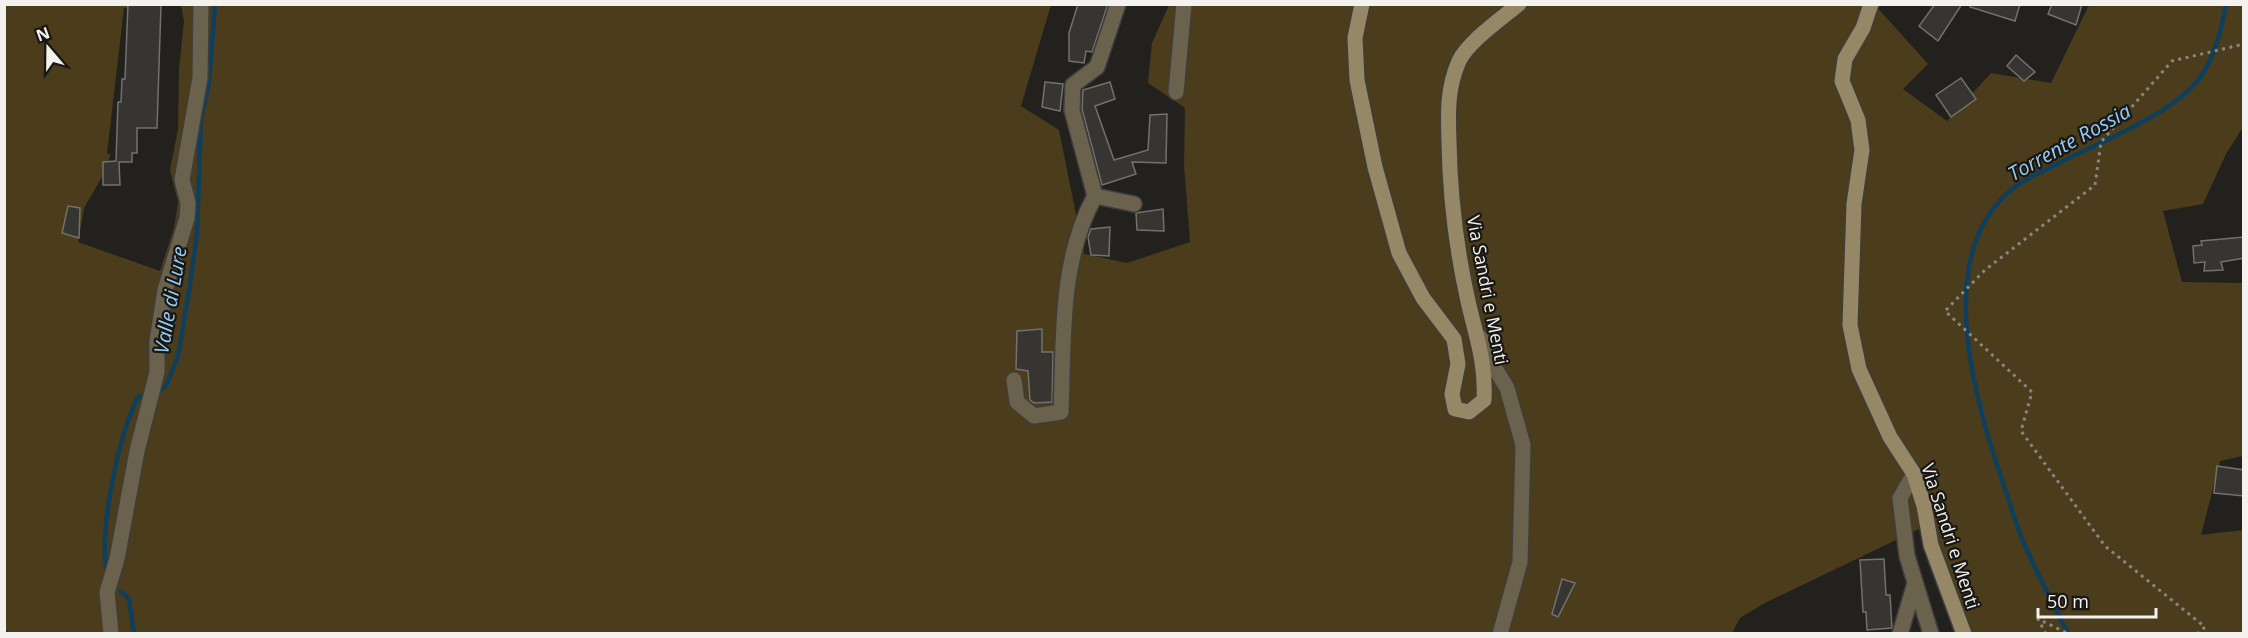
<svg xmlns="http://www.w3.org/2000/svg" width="2248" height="638" font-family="'Open Sans',sans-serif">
<rect width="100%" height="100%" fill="#22211d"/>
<!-- green -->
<path fill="#4b3c1b" d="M 5,5 L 131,5 L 131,8 L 124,8 L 107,154 L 111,154 L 102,177 L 84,208 L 78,242 L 160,271 L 174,228 L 178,202 L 170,170 L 178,129 L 179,69 L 184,21 L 181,5 L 1051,5 L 1021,106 L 1059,130 L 1084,254 L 1127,263 L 1190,242 L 1184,165 L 1185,108 L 1148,83 L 1152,43 L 1169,5 L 1875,5 L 1928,64 L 1903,89 L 1947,121 L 1991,73 L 2051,83 L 2089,5 L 2243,5 L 2243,127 L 2226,154 L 2203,204 L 2163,211 L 2182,282 L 2243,283 L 2243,456 L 2220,461 L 2201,535 L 2243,530 L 2243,633 L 1962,633 L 1921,528 L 1763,604 L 1740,618 L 1732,633 L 21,634 L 5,631 Z"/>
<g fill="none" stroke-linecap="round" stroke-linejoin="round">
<!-- stream -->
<path stroke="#0e405d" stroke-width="4.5" d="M 156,394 L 167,384 L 178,356 L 189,291 L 197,234 L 201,119 L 209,83 L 215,4
M 107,571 C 98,533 119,435 137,399 L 139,396 L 148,395
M 121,591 L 129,599 L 134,634
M 2068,634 C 2054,605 2039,577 2026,548 C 2016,527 2010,502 2002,480 C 1974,398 1931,250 2015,187 C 2026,178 2042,172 2055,165 C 2095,144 2161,119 2192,87 C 2213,66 2221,32 2226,4"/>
</g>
<!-- building -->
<path fill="#373531" stroke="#73716c" stroke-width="1.5" d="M 128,4 L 161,4 L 157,128 L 137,128 L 137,153 L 132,153 L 132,162 L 119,162 L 120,185 L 103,185 L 103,162 L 116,161 L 118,102 L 121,102 L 122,79 L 125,79 Z
M 1078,4 L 1108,4 L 1092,52 L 1086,51 L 1084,63 L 1069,61 L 1069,33 Z
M 1935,4 L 1962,4 L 1938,41 L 1919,26 Z
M 1970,4 L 2020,4 L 2015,21 L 1970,7 Z
M 2052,4 L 2082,4 L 2076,25 L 2048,14 Z
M 2016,55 L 2035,72 L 2024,81 L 2007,66 Z
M 1961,78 L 1976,99 L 1951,117 L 1936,95 Z
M 1045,82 L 1063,84 L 1060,111 L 1042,107 Z
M 1110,82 L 1115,99 L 1095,106 L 1114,160 L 1148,150 L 1150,115 L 1167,114 L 1166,163 L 1132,162 L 1136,174 L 1102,185 L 1082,109 L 1083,90 Z
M 68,206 L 80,208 L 79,238 L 62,233 Z
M 1163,209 L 1164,231 L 1137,230 L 1136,213 Z
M 1110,227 L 1109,256 L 1091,255 L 1088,237 L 1091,229 Z
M 2244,237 L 2244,258 L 2221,262 L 2223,270 L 2204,271 L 2205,262 L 2194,263 L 2193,246 L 2202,245 L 2201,241 Z
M 1042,329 L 1042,352 L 1053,352 L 1052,402 L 1034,403 L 1030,400 L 1028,371 L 1016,369 L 1017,331 Z
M 2217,466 L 2244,470 L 2244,496 L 2214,493 Z
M 1884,559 L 1886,595 L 1890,595 L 1892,628 L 1867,630 L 1866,612 L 1863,612 L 1860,560 Z
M 1562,579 L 1575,583 L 1558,617 L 1552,614 Z"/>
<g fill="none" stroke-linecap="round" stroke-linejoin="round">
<defs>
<path id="street" d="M 1118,4 L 1097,67 L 1073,85 L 1072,110 L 1095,196 L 1134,204
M 1176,92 L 1184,4
M 1478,336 L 1486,343 L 1496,370 L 1507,388 L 1523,445 L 1520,562 L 1500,634
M 1014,380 L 1017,402 L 1034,416 L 1061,412 C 1064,340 1059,261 1095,196
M 1914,474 L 1900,498 L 1907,556 L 1931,634
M 111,634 L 107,592 L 117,559 L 137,451 L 157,372 L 157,341 L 165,290 L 187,218 L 188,203 L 182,180 L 200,78 L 201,4
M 1900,634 L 1915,583"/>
<path id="secondary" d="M 1362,4 L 1355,38 L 1357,80 L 1375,167 L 1399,253 L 1423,298 L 1454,339 L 1458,364 L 1452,394 L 1455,409 L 1469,412 L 1484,400 C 1486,362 1476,337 1468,301 C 1456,248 1450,196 1449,142 C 1448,113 1447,88 1459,61 C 1469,41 1501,19 1519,4
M 1871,4 L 1863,28 L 1845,59 L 1842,81 L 1858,120 L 1862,150 L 1854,204 L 1850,325 L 1859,369 L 1890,437 L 1914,474 L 1924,506 L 1931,545 L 1964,634"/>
</defs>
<!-- street casing -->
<use href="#street" stroke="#3f3e3a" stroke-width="18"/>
<!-- secondary casing -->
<use href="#secondary" stroke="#3f3e3a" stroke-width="18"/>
<!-- path -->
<path stroke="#878683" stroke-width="3" stroke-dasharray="3 4.5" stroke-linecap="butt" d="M 2046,634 L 2038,619 L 2069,634
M 2197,634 L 2205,627 L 2105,546 L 2021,431 L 2032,392 L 1945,311 L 1985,270 L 2095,185 L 2101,142 L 2172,61 L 2244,44"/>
<!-- street -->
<use href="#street" stroke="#6b624e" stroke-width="15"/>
<!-- secondary -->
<use href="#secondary" stroke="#968767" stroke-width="15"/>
</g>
<g text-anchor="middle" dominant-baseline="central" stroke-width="4.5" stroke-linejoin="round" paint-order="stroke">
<!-- street labels -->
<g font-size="18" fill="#f3f2ef" stroke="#191714">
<text transform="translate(1488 290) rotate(79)">Via Sandri e Menti</text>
<text transform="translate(1951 536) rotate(72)">Via Sandri e Menti</text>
</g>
<!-- water labels -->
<g font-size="20" font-style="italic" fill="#95cdf5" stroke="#191714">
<text transform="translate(2069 142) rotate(-29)">Torrente Rossia</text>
<text transform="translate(170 300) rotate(-80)">Valle di Lure</text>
</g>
</g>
<!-- border -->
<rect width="2248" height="638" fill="none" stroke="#f3f2ef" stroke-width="12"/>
<!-- north arrow -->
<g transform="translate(48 48) rotate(340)" stroke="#191714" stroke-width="4.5" paint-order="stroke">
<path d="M0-4.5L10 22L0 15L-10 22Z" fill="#f3f2ef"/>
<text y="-9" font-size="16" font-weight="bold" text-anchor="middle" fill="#f3f2ef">N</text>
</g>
<!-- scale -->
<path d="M2038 608v9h118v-9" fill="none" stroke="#f3f2ef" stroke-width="3"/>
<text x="2047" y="608" font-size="18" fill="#f3f2ef" stroke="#191714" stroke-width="4.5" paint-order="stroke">50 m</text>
</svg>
